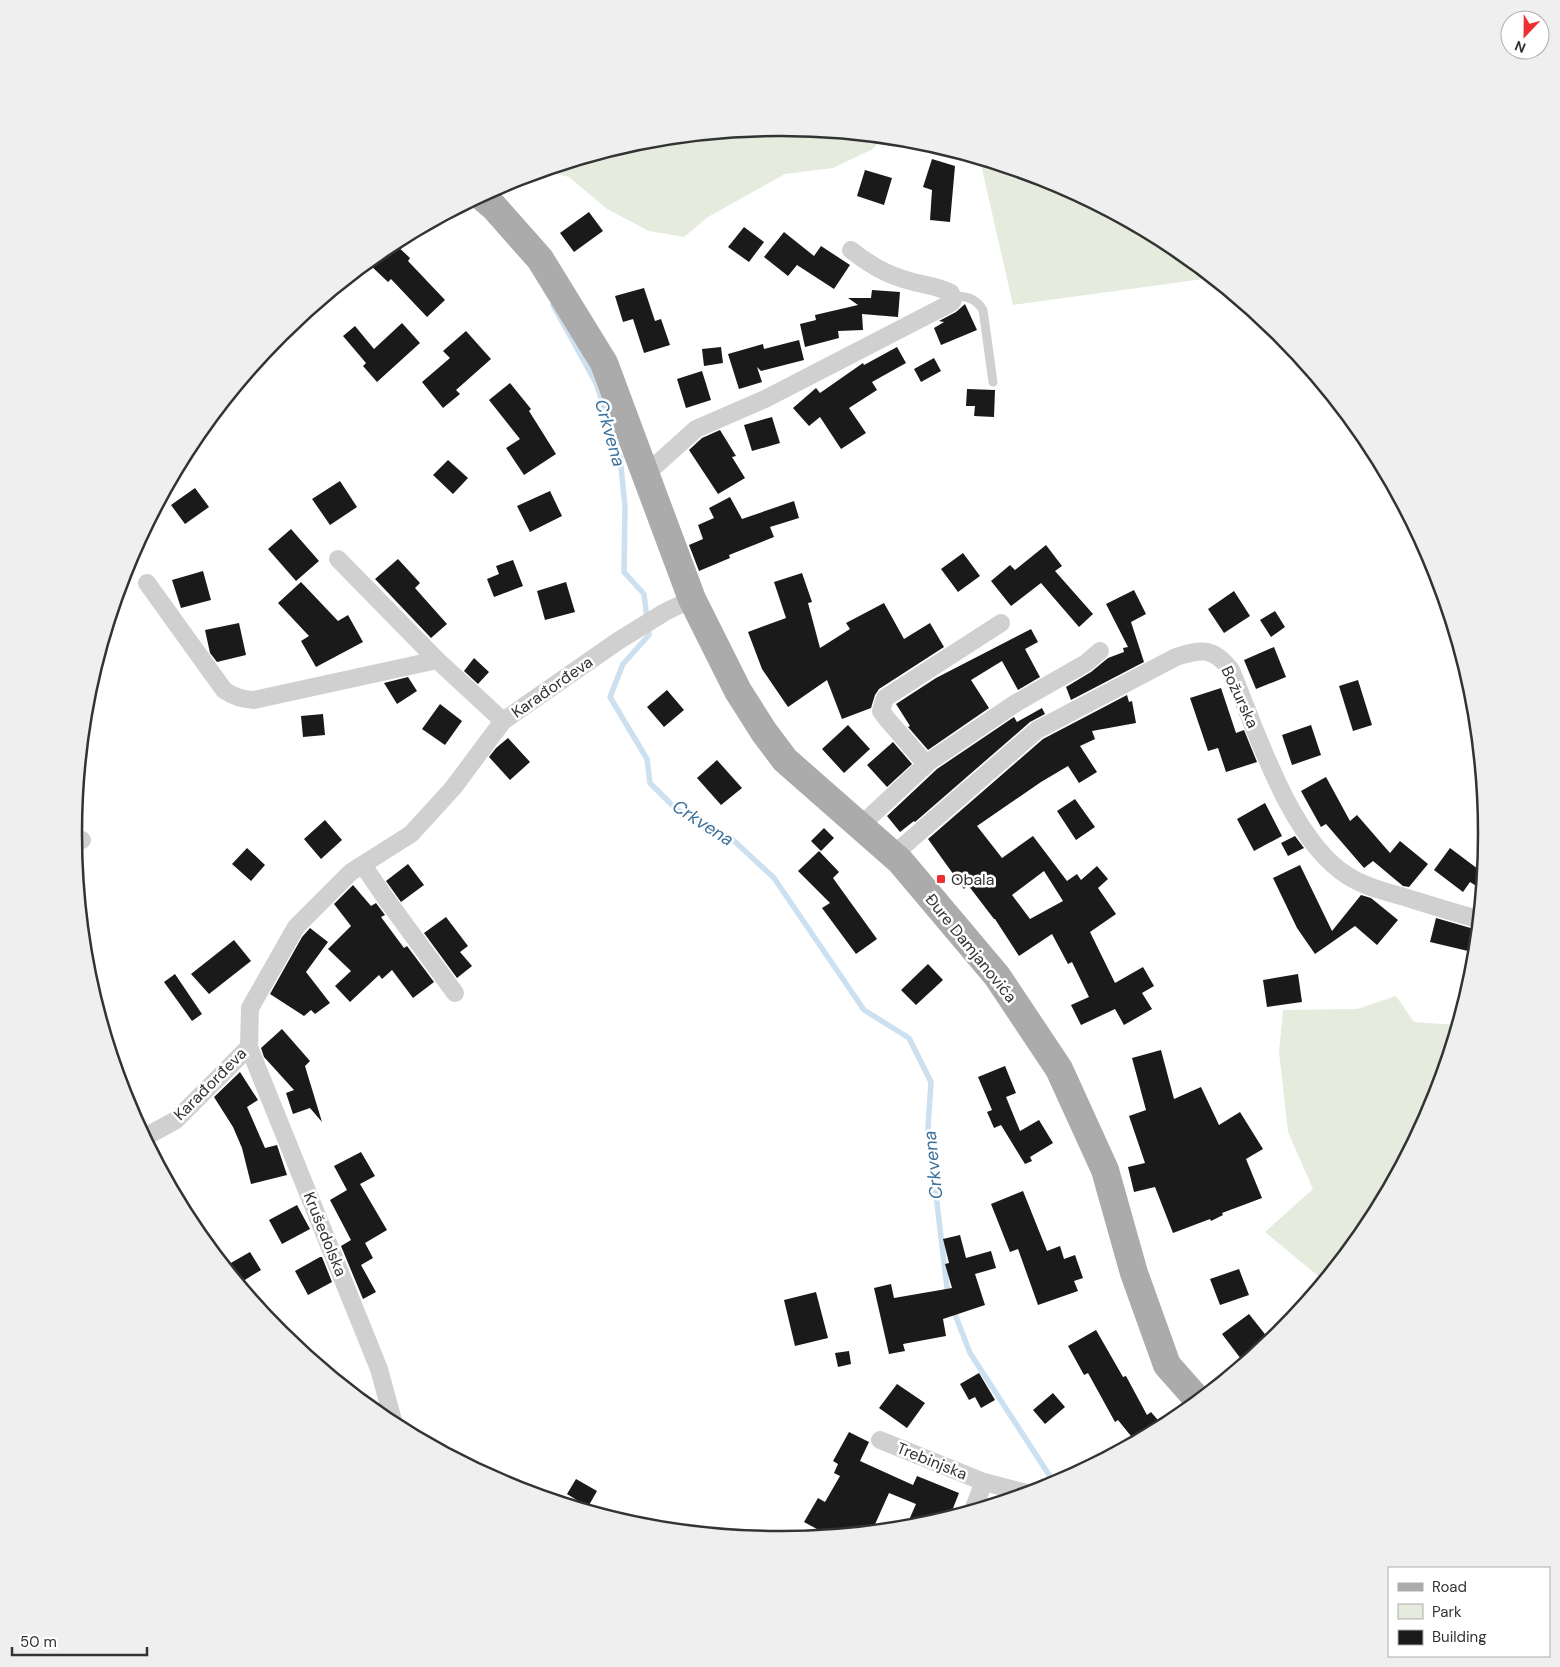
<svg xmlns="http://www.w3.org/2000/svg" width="1560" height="1667" font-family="'DM Sans',sans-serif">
<rect width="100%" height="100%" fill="#fff"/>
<!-- green -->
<path fill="#e5ecde" d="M 780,127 L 883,137 L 873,149 L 833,168 L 785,174 L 708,217 L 684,237 L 649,231 L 607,209 L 569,177 L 544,171 L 642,141 Z
M 980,160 L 1051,181 L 1173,246 L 1211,278 L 1013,305 Z
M 1396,996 L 1414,1022 L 1456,1025 L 1432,1104 L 1367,1226 L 1323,1280 L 1265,1232 L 1313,1189 L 1288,1132 L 1279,1052 L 1283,1010 L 1357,1009 Z"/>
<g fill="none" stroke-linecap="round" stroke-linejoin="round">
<!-- stream -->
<path stroke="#cce0f0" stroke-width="5.5" d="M 553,305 L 596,383 L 620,457 L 625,507 L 624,572 L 644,594 L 649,635 L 623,664 L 610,697 L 647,759 L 650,783 L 676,809 L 731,838 L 774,878 L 864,1010 L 909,1038 L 931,1082 L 928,1128 L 948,1296
M 953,1309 L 970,1353 L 1055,1484"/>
</g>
<!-- building -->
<path fill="#1a1a1a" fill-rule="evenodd" d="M 932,159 L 955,166 L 950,222 L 930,220 L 932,190 L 923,187 Z
M 865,170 L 892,178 L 884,205 L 857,196 Z
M 589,212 L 603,231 L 574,252 L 560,233 Z
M 744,227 L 764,242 L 749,262 L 728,247 Z
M 784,232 L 814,256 L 821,246 L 850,265 L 834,289 L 797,265 L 788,276 L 764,257 Z
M 394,243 L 410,258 L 408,261 L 445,300 L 427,317 L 391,279 L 388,282 L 368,263 Z
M 644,288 L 655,321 L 661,319 L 670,345 L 644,353 L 633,319 L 623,322 L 615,296 Z
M 872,290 L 900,292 L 898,317 L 862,314 L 863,330 L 838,331 L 839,338 L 805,347 L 800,324 L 816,320 L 815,315 L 858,305 L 848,298 L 871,298 Z
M 965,304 L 977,330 L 941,345 L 934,328 L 944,322 L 939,321 L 956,312 Z
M 402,323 L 420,343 L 377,382 L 363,366 L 366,363 L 343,336 L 355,326 L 374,349 Z
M 466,331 L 491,359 L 456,390 L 460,394 L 443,408 L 422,382 L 450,358 L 443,351 Z
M 799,340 L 804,360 L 761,371 L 757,367 L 762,382 L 739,389 L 728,354 L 763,344 L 764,349 Z
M 721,347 L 723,363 L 704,366 L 702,349 Z
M 897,347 L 906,363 L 872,382 L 877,390 L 849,408 L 866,433 L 841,449 L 820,417 L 809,426 L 793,408 L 816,388 L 820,393 L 863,363 L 864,365 Z
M 934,358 L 941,371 L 921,382 L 914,369 Z
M 702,371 L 711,400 L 686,408 L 677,379 Z
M 510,383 L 531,409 L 529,411 L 556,454 L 524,475 L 506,448 L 520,439 L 489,400 Z
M 967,389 L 995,390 L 994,417 L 974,416 L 975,406 L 966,406 Z
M 772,417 L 780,443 L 752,451 L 744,425 Z
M 720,430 L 736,456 L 732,457 L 745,478 L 718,494 L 689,450 L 702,438 Z
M 448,460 L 468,478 L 453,494 L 433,475 Z
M 340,481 L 357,507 L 330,525 L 312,499 Z
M 195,488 L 209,507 L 185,524 L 171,505 Z
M 550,491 L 562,516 L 530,532 L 517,506 Z
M 730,497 L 742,519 L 794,501 L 799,518 L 770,527 L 774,537 L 729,555 L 730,558 L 699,571 L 689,545 L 703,539 L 698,525 L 714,518 L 709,508 Z
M 291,529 L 319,561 L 296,581 L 268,549 Z
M 1046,545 L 1062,566 L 1055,571 L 1093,614 L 1079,627 L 1041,583 L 1011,606 L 991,581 L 1010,565 L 1015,570 Z
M 963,553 L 980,576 L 958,592 L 941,569 Z
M 398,559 L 420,583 L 415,588 L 447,624 L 431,638 L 375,579 Z
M 513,560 L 523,586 L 494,597 L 487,579 L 499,574 L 496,566 Z
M 203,571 L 211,600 L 181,608 L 172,580 Z
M 802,573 L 812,602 L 808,603 L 820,648 L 850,629 L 846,623 L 884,603 L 904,639 L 930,623 L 944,647 L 879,689 L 875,695 L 871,708 L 842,719 L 827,680 L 788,707 L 762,669 L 748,632 L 786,618 L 774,582 Z
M 301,582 L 338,621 L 348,615 L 363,642 L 316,667 L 301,641 L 309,636 L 278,603 Z
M 566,582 L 575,612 L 545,620 L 537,591 Z
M 1134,590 L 1146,614 L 1131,622 L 1144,662 L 1071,700 L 1066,687 L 1091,672 L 1108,658 L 1124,652 L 1123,648 L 1128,647 L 1106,604 Z
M 1234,591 L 1250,616 L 1224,633 L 1208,609 Z
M 1275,611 L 1285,627 L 1271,637 L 1260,620 Z
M 239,623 L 246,655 L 217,662 L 210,653 L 205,630 Z
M 1031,629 L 1038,642 L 1025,649 L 1040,677 L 1018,690 L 1002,661 L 971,680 L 989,708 L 928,750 L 908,727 L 910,726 L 896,704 L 936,678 Z
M 1274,647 L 1286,677 L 1256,689 L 1244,660 Z
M 474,658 L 489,672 L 478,684 L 464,671 Z
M 408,677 L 417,691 L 397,704 L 384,683 Z
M 1358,680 L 1372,725 L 1353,731 L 1339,686 Z
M 1221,688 L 1236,733 L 1244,730 L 1257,762 L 1226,772 L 1218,748 L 1208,751 L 1190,698 Z
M 667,690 L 684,710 L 664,727 L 647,707 Z
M 1127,695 L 1129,702 L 1132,701 L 1136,723 L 1092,731 L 1095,739 L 1080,746 L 1097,772 L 1079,783 L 1068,766 L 1041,782 L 977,826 L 1002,858 L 1033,836 L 1067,881 L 1077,874 L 1081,880 L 1097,866 L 1108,879 L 1098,888 L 1116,914 L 1090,932 L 1115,983 L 1143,967 L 1154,986 L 1142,993 L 1152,1009 L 1124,1025 L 1115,1009 L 1081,1025 L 1071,1005 L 1089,997 L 1072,962 L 1068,964 L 1052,934 L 1019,956 L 995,919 L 994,919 L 968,885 L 964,889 L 928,839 L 1043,739 ZM 1044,871 L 1063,901 L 1030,919 L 1012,895 Z
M 440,704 L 462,721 L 445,745 L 422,729 Z
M 1042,708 L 1045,714 L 1030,722 L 915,822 L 914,821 L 900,832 L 887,816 L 937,769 L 1014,717 L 1017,722 Z
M 323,714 L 325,735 L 303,737 L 301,716 Z
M 848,725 L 870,749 L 844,773 L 822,749 Z
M 1311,725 L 1321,755 L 1292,765 L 1282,735 Z
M 508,738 L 530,762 L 510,780 L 489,757 L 496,748 Z
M 893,742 L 912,764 L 887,787 L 867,765 Z
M 717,760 L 742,788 L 721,805 L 697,778 Z
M 1326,777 L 1350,821 L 1357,815 L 1390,853 L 1400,841 L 1428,864 L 1409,887 L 1403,886 L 1373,861 L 1364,868 L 1326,824 L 1321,827 L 1301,791 Z
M 1075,799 L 1095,827 L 1076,840 L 1057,811 Z
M 1265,803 L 1282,836 L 1254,851 L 1237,819 Z
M 325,820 L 342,840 L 321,859 L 304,839 Z
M 824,828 L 834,838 L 821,851 L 811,841 Z
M 1295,836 L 1304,848 L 1288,856 L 1281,843 Z
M 247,848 L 265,865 L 251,881 L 232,864 Z
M 1450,848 L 1482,872 L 1481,889 L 1470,882 L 1463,892 L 1434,870 Z
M 819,851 L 839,872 L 833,878 L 877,939 L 856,954 L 822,908 L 830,903 L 798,871 Z
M 408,864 L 424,885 L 401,902 L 386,881 Z
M 1300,865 L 1332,931 L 1361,895 L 1371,898 L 1398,920 L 1377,945 L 1355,926 L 1315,954 L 1297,928 L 1273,878 Z
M 353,885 L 371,906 L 376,903 L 385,915 L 381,917 L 404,948 L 407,946 L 434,982 L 413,998 L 392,970 L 382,979 L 379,975 L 350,1002 L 335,986 L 351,971 L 328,949 L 351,926 L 334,904 Z
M 446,917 L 468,946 L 460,952 L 472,966 L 457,978 L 424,933 Z
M 1436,918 L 1474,929 L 1468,951 L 1430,942 Z
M 310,928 L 328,942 L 306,972 L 330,1003 L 315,1014 L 311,1010 L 304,1016 L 270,994 L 302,937 Z
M 234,940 L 251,961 L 209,994 L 191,974 Z
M 928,964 L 943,980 L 916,1005 L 901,990 Z
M 175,974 L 202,1014 L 192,1021 L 164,982 Z
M 1298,974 L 1302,1002 L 1267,1007 L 1263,980 Z
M 282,1029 L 310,1061 L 305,1066 L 322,1122 L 310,1108 L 293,1114 L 286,1093 L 294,1090 L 264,1057 L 261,1048 Z
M 1161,1050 L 1174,1099 L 1201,1087 L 1219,1125 L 1240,1112 L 1263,1149 L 1246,1159 L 1262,1198 L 1222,1213 L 1223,1215 L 1211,1221 L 1210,1219 L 1173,1233 L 1155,1187 L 1134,1192 L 1128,1167 L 1145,1163 L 1129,1116 L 1146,1110 L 1132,1058 Z
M 1005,1066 L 1016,1093 L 1006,1097 L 1020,1131 L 1039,1120 L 1053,1143 L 1030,1157 L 1032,1161 L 1025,1164 L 1001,1125 L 994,1128 L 987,1112 L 992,1110 L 978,1077 Z
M 240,1072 L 258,1100 L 247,1107 L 265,1148 L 277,1145 L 287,1175 L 251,1184 L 242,1148 L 233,1127 L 214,1097 Z
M 361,1152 L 375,1176 L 360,1184 L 387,1230 L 365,1243 L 373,1258 L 361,1265 L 376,1292 L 363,1299 L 341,1246 L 351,1240 L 330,1200 L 347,1190 L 334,1166 Z
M 1023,1191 L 1047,1251 L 1060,1246 L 1064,1259 L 1075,1255 L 1083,1278 L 1074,1281 L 1078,1291 L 1038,1305 L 1018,1249 L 1010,1252 L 991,1204 Z
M 297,1205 L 310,1229 L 282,1244 L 269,1220 Z
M 960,1235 L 966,1258 L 991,1251 L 996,1268 L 975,1274 L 985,1305 L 943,1319 L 946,1336 L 903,1344 L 905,1351 L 889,1354 L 874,1288 L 891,1284 L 894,1298 L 952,1288 L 945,1264 L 949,1263 L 943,1239 Z
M 250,1252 L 261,1270 L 240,1283 L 229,1264 Z
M 320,1257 L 322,1257 L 332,1282 L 308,1295 L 295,1271 Z
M 1239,1269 L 1249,1295 L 1220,1305 L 1210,1279 Z
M 816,1292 L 828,1338 L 795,1346 L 784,1300 Z
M 1249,1314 L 1268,1338 L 1241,1359 L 1222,1334 Z
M 1096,1330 L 1123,1377 L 1126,1376 L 1147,1415 L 1151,1412 L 1163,1426 L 1135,1441 L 1118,1420 L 1115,1422 L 1088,1373 L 1084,1375 L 1068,1346 Z
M 849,1351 L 851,1364 L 838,1367 L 835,1353 Z
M 979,1373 L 995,1400 L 981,1408 L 975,1397 L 969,1400 L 960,1384 Z
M 897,1384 L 925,1403 L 907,1428 L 879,1408 Z
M 1053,1393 L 1065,1407 L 1045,1424 L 1033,1410 Z
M 849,1432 L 869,1442 L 860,1461 L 913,1485 L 917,1476 L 959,1493 L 950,1516 L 918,1526 L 906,1527 L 916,1504 L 889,1493 L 872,1531 L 828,1535 L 804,1522 L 818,1498 L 825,1502 L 840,1476 L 834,1473 L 838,1464 L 833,1461 Z
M 576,1479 L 597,1491 L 588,1507 L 567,1494 Z"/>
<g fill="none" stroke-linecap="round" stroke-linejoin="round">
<!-- service -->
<path stroke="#d0d0d0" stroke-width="9" d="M 953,296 C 966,296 976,298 983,310 L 993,382"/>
<!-- minor -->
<path stroke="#d0d0d0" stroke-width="18" d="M 646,474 L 696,429 L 765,399 L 951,303 L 953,300 L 951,293 C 939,286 923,285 910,281 C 887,275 870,265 851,250
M 338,559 L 437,660 L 503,721
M 147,583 L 224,690 C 234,697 242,699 254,700 L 437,660
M 926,764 L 887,719 L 881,711 L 885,698 L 1001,623
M 860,826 L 930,761 L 1016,703 L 1086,663 L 1100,651
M 74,841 L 82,840
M 893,855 L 1037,730 L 1176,657 C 1202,649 1213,647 1231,670 C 1257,732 1290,840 1348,876 C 1364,886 1383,891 1401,896 C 1427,904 1452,912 1478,919
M 363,865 L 384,896 L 455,993
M 249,1047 L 379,1369 L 394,1424
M 145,1137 L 176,1120 L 249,1047 L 250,1008 L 296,927 L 351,872 L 411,834 L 453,788 L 503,721 L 618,641 L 665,612 L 692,599
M 880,1440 L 984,1482 L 1027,1493
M 973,1510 L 984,1482"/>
<!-- primary -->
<path stroke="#ababab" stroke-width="28" d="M 481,196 L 494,207 L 540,259 L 604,363 L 692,599 L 738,691 L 764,732 L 785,760 L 900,861 L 997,976 L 1059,1069 L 1105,1170 L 1134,1273 L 1167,1365 L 1198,1400"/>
</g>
<!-- markers -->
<rect fill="#f02e31" stroke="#fff" stroke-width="2" x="936" y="874" width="10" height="10" rx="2.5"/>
<g text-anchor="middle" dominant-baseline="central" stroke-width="5" stroke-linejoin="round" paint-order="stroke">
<!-- street labels -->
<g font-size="16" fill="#333" stroke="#fff">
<text transform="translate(552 687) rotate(-35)">Karađorđeva</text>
<text transform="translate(1240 697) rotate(65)">Božurska</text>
<text transform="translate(971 948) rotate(51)">Đure Damjanovića</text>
<text transform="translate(210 1084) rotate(-45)">Karađorđeva</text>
<text transform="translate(325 1234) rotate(68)">Krušedolska</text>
<text transform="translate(932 1461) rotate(22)">Trebinjska</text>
</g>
<!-- poi labels -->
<g font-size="16" fill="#333" stroke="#fff" text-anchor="start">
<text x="951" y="879">Obala</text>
</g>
<!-- water labels -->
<g font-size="18" font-style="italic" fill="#3a709b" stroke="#fff">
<text transform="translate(610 433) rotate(74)">Crkvena</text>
<text transform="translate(703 823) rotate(33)">Crkvena</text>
<text transform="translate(933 1165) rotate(-96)">Crkvena</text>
</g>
</g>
<!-- crop -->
<path d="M0 0H1560V1667H0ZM779 136H781A697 697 0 0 1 1478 833V834A697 697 0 0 1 781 1531H779A697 697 0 0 1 82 834V833A697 697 0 0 1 779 136Z" fill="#efefef" fill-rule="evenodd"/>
<path fill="none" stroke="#333" stroke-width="2.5" d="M779 136H781A697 697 0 0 1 1478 833V834A697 697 0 0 1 781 1531H779A697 697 0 0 1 82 834V833A697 697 0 0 1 779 136Z"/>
<!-- legend -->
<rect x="1388" y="1567" width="162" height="90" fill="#ffffff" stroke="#adadad"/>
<rect x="1398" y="1583" width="25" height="8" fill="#ababab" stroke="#adadad"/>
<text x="1432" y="1592" font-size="15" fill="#333333">Road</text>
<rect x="1398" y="1604" width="25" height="15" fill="#e5ecde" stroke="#adadad"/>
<text x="1432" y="1617" font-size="15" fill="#333333">Park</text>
<rect x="1398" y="1630" width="25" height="15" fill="#1a1a1a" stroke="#adadad"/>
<text x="1432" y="1642" font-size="15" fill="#333333">Building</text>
<!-- north arrow -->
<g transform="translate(1525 35) rotate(202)"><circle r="24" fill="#ffffff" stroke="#adadad"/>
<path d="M0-4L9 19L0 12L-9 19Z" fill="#f02e31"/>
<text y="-8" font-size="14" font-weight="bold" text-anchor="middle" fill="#333333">N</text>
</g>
<!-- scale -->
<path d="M12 1647v8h135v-8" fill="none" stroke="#333333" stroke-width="2.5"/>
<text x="20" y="1647" font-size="15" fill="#333333" stroke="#ffffff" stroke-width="4" paint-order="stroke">50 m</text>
</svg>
